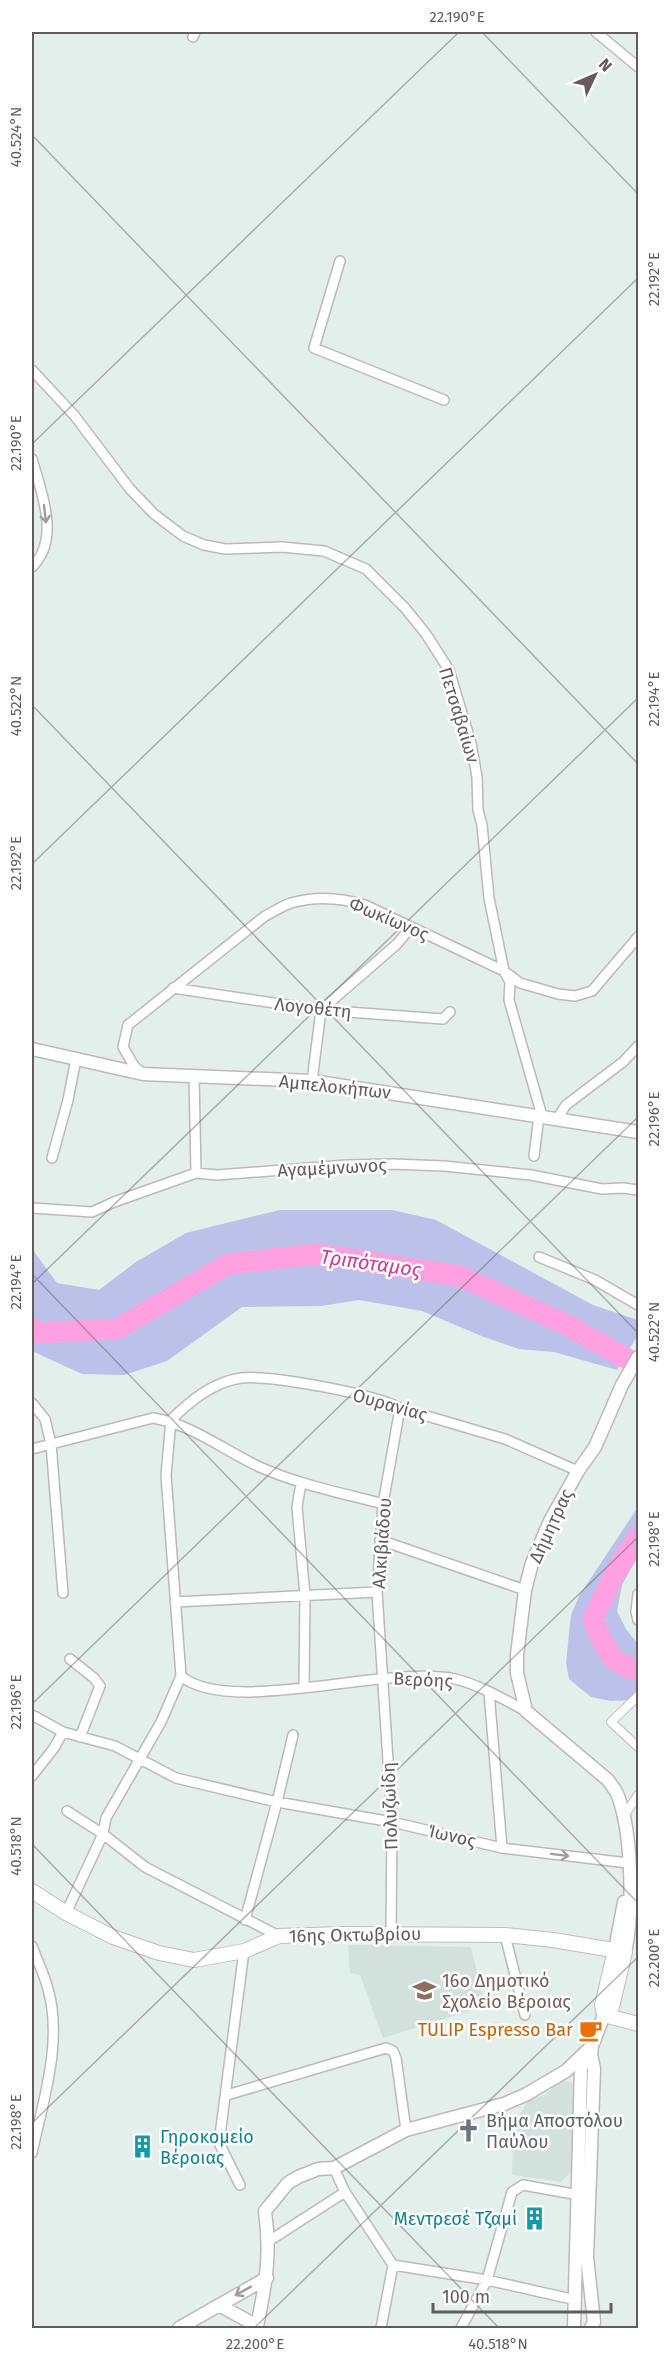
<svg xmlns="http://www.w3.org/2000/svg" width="670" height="2360" font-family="'Fira Sans',sans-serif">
<rect width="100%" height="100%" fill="#e2efea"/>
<!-- education -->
<path fill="#d2e1dc" d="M 348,1945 L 471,1947 L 485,2006 L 383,2038 L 360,1975 L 350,1973 Z
M 562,2081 L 574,2083 L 573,2170 L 561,2182 L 512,2175 L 515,2122 L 529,2100 L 544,2095 Z"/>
<!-- green -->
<path fill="#bbc1e9" d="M 280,1210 L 392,1210 L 436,1220 L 593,1305 L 638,1320 L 638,1335 L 617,1370 L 554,1352 L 519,1349 L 484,1337 L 422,1311 L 359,1300 L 321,1306 L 242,1307 L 167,1361 L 124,1375 L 82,1374 L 32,1351 L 32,1249 L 57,1283 L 99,1290 L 136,1262 L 186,1233 Z
M 638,1507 L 638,1556 L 622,1585 L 617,1611 L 626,1629 L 638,1644 L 638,1694 L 631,1700 L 611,1701 L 591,1697 L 569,1679 L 566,1663 L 571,1615 L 579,1596 Z"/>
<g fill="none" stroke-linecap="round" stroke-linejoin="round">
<!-- river -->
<path stroke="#ffa1e1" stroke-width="21" d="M 32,1328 L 37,1333 L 117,1329 L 228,1264 L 317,1254 L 460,1276 L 565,1324 L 638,1365
M 638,1538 L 614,1575 L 593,1619 C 601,1642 612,1667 638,1670"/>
<defs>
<path id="pedestrian" d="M 638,1696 L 611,1722 L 638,1747
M 624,1816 L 638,1795"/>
<path id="minor" d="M 596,32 L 638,67
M 193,37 L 195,32
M 340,261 L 314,348 L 444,400
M 32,370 L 74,415 L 130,489 L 154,514 L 183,536 L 204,545 L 225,549 L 282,547 L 324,551 L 366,569 L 405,608 L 426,634 L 449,670 L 471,743 L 477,777 L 478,810 L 482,825 L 489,898 L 504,971 L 510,982 L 509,1000 L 542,1116
M 32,459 C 41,491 61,539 32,567
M 173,988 L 321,1010 L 443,1019 L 450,1012
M 141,1072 L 134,1066 L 123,1047 L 128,1025 L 265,916 C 273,912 282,906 291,903 C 315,896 342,898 365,905 L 504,971 L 520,983 L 558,994 L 575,996 L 592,991 L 638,937
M 194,1076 L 196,1173
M 312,1081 L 321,1010 L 397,944 L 411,927
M 557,1119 L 566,1105 L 623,1062 L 638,1046
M 534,1156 L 539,1116
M 52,1158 L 68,1100 L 76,1059
M 32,1208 L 92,1212 L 114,1202 L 196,1173 L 217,1175 L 347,1165 L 393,1164 L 444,1166 L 531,1175 L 602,1189 L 623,1188 L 638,1190
M 539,1257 L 595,1280 L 638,1305
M 32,1403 L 45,1419 L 51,1444 L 63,1593
M 171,1420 C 190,1401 213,1382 241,1378 C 272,1375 374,1394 400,1408 L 505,1439 L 578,1471
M 32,1449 L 153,1418 C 192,1424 226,1452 262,1468 C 301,1485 342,1493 383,1504
M 301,1483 L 297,1507 L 305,1595 L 304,1687
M 380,1540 L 525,1590
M 638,1594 L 636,1612 L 638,1620
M 175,1602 L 377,1592
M 70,1659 L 94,1678 L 100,1686 L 80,1737
M 181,1676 C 230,1717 386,1664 455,1679 C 480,1685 503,1699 526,1711
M 489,1692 L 502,1848
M 34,1716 L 63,1732 L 115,1746 L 176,1778 L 277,1802 L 392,1822 L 502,1848 L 628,1863
M 32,1776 L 54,1748 L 63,1732
M 67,1811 L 103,1834 L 145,1867 L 279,1936
M 66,1913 L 103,1834 L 106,1818 L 161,1722 L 181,1676 L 166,1475 L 171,1420
M 245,1920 L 277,1802 L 293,1735
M 391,1935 L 392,1822 L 377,1592 L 383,1504 L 400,1408
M 505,1935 L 525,2015
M 32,1946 C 37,1960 44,1974 48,1989 C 63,2042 43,2101 32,2153
M 227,2095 L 386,2048 L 393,2051 L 396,2058 L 406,2130
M 334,2168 L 345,2192 L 393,2265 L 487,2280 L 576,2300
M 240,2185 L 219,2143 L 244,1951
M 269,2241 L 345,2192
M 381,2328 L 393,2265
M 461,2328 L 487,2280 L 512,2192 L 523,2185 L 579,2195"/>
<path id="tertiary" d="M 32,1049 L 143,1074 L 312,1081 L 638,1132
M 615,1950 L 624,1902
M 625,1952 C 634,1914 632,1832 618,1796 C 616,1790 611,1785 608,1780 L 526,1711 L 517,1673 L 517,1655 L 525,1590 L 532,1563 L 550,1521 L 578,1471 L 595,1447 L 622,1385 L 638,1357
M 219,2305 L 257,2326 C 266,2283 271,2254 265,2211 L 288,2183 L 298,2177 L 318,2169 L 334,2168 L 406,2130 L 504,2104 L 525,2095 L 566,2071 L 592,2046
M 179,2328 L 267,2278
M 574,2328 L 581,2067 L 589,2057
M 591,2328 L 594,2322 L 587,2257 L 594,2069 L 591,2054 L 592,2046 L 604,2015"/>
<path id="secondary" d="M 32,1891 L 66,1913 L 113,1937 L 159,1953 L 194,1960 L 244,1951 L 279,1936 L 344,1934 L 505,1935 L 553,1940 L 625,1952 L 612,2007 L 604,2015
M 604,2015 L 602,2005 L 615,1950
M 604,2015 L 638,2024"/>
</defs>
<!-- pedestrian casing -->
<use href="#pedestrian" stroke="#c0b7bb" stroke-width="10"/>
<!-- minor casing -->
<use href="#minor" stroke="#c0b7bb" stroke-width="12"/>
<!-- tertiary casing -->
<use href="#tertiary" stroke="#c0b7bb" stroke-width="15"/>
<!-- secondary casing -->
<use href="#secondary" stroke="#c5babf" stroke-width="16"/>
<!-- pedestrian -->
<use href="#pedestrian" stroke="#fff" stroke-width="8"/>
<!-- minor -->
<use href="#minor" stroke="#fff" stroke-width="9"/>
<!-- tertiary -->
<use href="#tertiary" stroke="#fff" stroke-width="12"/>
<!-- secondary -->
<use href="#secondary" stroke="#fff" stroke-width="14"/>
</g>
<!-- one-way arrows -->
<defs><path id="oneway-shaft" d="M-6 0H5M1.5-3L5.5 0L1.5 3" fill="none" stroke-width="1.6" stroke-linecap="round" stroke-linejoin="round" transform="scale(1.5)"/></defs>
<g stroke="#a29ca0">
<use href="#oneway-shaft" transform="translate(45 514) rotate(83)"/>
<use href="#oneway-shaft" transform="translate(560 1855) rotate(7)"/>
<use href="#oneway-shaft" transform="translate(243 2291) rotate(151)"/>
</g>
<!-- ticks -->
<path fill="none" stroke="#645a60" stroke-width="1.5" stroke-opacity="0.45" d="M 482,32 L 638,194M 32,135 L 638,764M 32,444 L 459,32M 32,705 L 638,1333M 32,864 L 638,278M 32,1274 L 638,1903M 32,1284 L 638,698M 32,1704 L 638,1117M 32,1844 L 499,2328M 32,2123 L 638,1537M 254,2328 L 638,1957"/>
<!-- icons -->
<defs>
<symbol id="school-bare" viewBox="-9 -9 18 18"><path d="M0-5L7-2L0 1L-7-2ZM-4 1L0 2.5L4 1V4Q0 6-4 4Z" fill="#8d6e63" stroke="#fff" stroke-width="2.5" paint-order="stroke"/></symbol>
<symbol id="cafe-bare" viewBox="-9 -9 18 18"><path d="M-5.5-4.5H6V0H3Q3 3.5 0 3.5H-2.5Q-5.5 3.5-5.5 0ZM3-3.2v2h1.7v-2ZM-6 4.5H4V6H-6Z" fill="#e8710a" stroke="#fff" stroke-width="2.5" paint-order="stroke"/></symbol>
<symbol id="church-bare" viewBox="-9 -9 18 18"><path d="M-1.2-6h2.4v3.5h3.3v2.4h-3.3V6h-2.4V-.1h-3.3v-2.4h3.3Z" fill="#6b7280" stroke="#fff" stroke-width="2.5" paint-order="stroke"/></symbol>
<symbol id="building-bare" viewBox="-9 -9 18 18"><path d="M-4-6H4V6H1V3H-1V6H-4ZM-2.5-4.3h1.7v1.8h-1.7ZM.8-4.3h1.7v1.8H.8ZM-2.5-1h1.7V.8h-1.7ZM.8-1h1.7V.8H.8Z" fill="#0f9aa8" stroke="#fff" stroke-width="2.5" paint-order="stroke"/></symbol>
</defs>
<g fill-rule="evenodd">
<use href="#school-bare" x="408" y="1974" width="33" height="33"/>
<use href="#cafe-bare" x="574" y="2014" width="33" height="33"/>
<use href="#church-bare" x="452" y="2114" width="33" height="33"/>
<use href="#building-bare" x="126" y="2130" width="33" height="33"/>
<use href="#building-bare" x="518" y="2202" width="33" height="33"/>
</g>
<g text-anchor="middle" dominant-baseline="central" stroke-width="5" stroke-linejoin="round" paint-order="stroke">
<!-- street labels -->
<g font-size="18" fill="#645a60" stroke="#fff">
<text transform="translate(459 715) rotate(73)">Πετσαβαίων</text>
<text transform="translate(389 919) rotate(23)">Φωκίωνος</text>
<text transform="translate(313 1008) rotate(6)">Λογοθέτη</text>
<text transform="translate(335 1087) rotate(6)">Αμπελοκήπων</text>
<text transform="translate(332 1168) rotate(-3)">Αγαμέμνωνος</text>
<text transform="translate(390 1405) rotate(16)">Ουρανίας</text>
<text transform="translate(551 1526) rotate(-65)">Δήμητρας</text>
<text transform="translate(382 1543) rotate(-86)">Αλκιβιάδου</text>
<text transform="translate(423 1680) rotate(3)">Βερόης</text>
<text transform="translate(390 1806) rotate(-92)">Πολυζωίδη</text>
<text transform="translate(452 1836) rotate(13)">Ίωνος</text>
<text transform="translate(355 1935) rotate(-1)">16ης Οκτωβρίου</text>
</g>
<!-- education labels -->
<g font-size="18" fill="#785e54" stroke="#fff" text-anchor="start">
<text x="442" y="1981">16ο Δημοτικό<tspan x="442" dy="21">Σχολείο Βέροιας</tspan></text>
</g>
<!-- food labels -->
<g font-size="18" fill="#c56008" stroke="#fff" text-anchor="end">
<text x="573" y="2030">TULIP Espresso Bar</text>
</g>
<!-- worship labels -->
<g font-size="18" fill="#5b616d" stroke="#fff" text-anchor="start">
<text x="486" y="2121">Βήμα Αποστόλου<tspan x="486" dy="21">Παύλου</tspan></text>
</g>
<!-- culture labels -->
<g font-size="18" fill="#0d838f" stroke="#fff" text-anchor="start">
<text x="160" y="2137">Γηροκομείο<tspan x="160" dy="21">Βέροιας</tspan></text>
<text x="517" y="2219" text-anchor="end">Μεντρεσέ Τζαμί</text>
</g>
<!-- water labels -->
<g font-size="20" font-style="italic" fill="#ce3993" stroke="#fff">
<text transform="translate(371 1263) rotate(8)">Τριπόταμος</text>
</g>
</g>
<!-- border -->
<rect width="670" height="2360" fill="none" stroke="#ffffff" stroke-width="66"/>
<!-- north arrow -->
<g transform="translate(595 75) rotate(46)" stroke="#ffffff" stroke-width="4.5" paint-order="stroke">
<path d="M0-4.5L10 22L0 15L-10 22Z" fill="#645a60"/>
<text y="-9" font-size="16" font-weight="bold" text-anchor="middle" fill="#645a60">N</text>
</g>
<!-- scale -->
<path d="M433 2303v9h178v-9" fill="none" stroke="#645a60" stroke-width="3"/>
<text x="442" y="2303" font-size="18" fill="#645a60" stroke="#ffffff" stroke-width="4.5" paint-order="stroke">100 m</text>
<rect x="33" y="33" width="604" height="2294" fill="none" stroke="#645a60" stroke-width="2"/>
<g font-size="15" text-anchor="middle" fill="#645a60">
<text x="457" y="22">22.190°E</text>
<text transform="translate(16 137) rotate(-90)" y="5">40.524°N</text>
<text transform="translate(654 279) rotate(-90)" y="5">22.192°E</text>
<text transform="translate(16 443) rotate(-90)" y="5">22.190°E</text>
<text transform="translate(654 699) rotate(-90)" y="5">22.194°E</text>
<text transform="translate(16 706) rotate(-90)" y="5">40.522°N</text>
<text transform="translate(16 863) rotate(-90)" y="5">22.192°E</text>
<text transform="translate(654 1119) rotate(-90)" y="5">22.196°E</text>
<text transform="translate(16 1282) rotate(-90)" y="5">22.194°E</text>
<text transform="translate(654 1332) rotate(-90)" y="5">40.522°N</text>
<text transform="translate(654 1539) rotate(-90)" y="5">22.198°E</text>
<text transform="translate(16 1702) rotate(-90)" y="5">22.196°E</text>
<text transform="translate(16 1846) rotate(-90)" y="5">40.518°N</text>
<text transform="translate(654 1958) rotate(-90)" y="5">22.200°E</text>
<text transform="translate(16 2122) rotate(-90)" y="5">22.198°E</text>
<text x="255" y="2349">22.200°E</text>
<text x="498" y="2349">40.518°N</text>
</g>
</svg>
